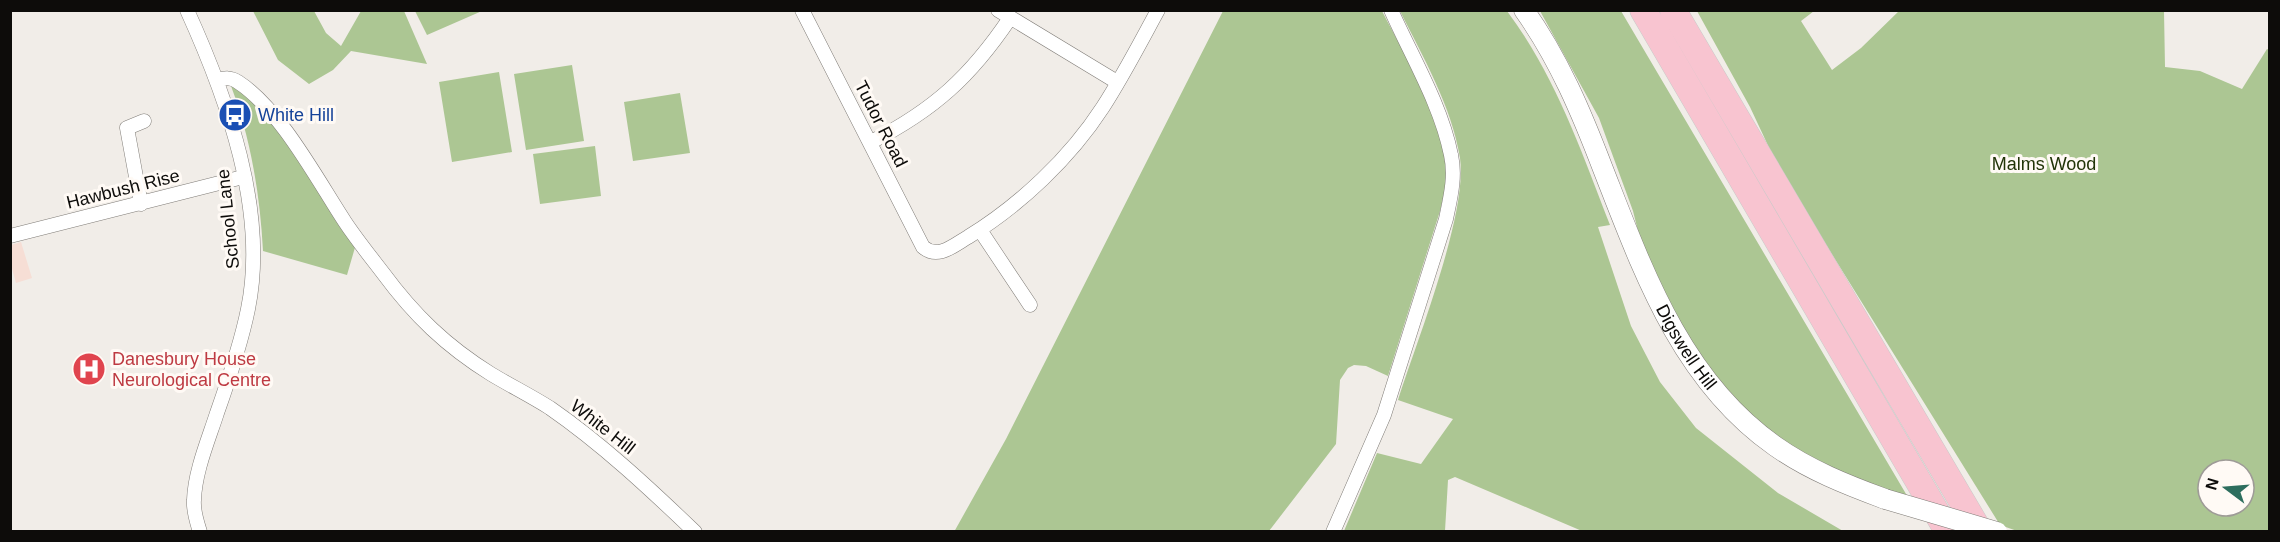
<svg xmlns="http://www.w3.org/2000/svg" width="2280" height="542" font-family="Helvetica,sans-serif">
<rect width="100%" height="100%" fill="#f1ede8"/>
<!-- industrial -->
<path fill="#f6ded5" d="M 21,242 L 32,278 L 16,283 L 11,265 L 11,245 Z"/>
<!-- green -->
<path fill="#acc693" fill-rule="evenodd" d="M 1900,10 L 2164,11 L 2165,67 L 2200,71 L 2242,89 L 2267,49 L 2269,50 L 2269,531 L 2020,532 L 2000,525 L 1779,169 L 1750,107 L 1697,11 L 1814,11 L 1801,21 L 1832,70 L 1861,48 ZM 2208,470 L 2244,470 L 2244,506 L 2208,506 Z
M 253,11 L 314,11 L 326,33 L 341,46 L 361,11 L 404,11 L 427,64 L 351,51 L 333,70 L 309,84 L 278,60 Z
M 415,11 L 482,11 L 427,35 Z
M 1223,11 L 1382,11 C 1406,58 1450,130 1446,184 C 1445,193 1442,202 1440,211 L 1388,376 L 1366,366 L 1354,365 L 1348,368 L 1340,380 L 1336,444 L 1269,531 L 954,532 L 1006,439 Z
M 1400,11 L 1507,11 C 1555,75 1581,150 1610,225 L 1598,227 L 1631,326 L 1660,382 L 1696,428 L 1778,493 L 1843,531 L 1582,531 L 1455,477 L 1448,480 L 1445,531 L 1344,531 L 1377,453 L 1421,464 L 1453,419 L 1398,400 C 1416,343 1468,214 1460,158 C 1452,107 1423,57 1400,11 Z
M 1540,11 L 1621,11 L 1909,499 L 1845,477 L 1777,439 L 1743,409 L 1714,377 L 1691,345 L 1643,251 L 1633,211 L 1599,118 Z
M 572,65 L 584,141 L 526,150 L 514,74 Z
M 499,72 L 512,152 L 452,162 L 439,82 Z
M 231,86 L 236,86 L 268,115 L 356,244 L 347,275 L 263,251 C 260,195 251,139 231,86 Z
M 680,93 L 690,153 L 633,161 L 624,102 Z
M 595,146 L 601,196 L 540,204 L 533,154 Z"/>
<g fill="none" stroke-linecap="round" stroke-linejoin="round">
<defs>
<path id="street" d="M 187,10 C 227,98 268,211 248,309 C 241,344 229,379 217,413 C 208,441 195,471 194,500 C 193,511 197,522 200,532
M 802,10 L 923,247 C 938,260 954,245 968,237 C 1020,205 1070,158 1103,107 C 1123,76 1140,43 1158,10
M 998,10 L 1117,82
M 217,80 C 225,78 231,77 238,82 C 280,109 318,181 345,222 C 357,240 370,256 383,273 C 414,315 446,346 491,374 C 511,386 531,396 550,408 C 602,444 649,488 695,532
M 871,142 C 934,110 971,76 1010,18
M 141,204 L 127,128 L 144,121
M 980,230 L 1030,305
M 10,236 L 243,177
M 1333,532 L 1384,415 L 1446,219 C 1450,199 1456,177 1451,155 C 1441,105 1412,57 1391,10"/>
<g id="secondary">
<path id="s1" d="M 1524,10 C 1559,59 1582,114 1603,169 C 1643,271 1681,380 1775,446 C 1809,470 1847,485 1885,499"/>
</g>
<path id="highway" d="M 1643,10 L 1948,532
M 1673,10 L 1980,532"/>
</defs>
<!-- street casing -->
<use href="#street" stroke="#807d78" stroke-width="15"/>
<!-- secondary casing -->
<use href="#secondary" stroke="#807d78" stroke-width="21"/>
<!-- highway casing -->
<use href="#highway" stroke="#cacac9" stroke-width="27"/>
<!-- street -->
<use href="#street" stroke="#fff" stroke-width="14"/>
<!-- secondary -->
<use href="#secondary" stroke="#fff" stroke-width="20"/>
<!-- highway -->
<use href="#highway" stroke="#f8c4d0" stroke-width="26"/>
<defs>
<path id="secondary-bridge" d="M 1885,499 L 1997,532"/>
</defs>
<!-- secondary-bridge casing -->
<use href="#secondary-bridge" stroke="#807d78" stroke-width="21" stroke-linecap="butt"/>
<!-- secondary-bridge -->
<use href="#secondary-bridge" stroke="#fff" stroke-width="20"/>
</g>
<!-- icons -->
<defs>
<symbol id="bus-disc" viewBox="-11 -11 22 22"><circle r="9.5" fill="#1a4fb4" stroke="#fffaf5"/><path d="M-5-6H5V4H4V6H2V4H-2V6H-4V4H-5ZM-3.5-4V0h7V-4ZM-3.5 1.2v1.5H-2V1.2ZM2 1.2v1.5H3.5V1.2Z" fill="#fff"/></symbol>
<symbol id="hospital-disc" viewBox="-11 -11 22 22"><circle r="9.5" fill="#e0444e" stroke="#fffaf5"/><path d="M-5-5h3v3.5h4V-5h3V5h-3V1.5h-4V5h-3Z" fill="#fff"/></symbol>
</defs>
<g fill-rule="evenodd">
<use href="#bus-disc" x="216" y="96" width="38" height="38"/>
<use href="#hospital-disc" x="70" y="350" width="38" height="38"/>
</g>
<g text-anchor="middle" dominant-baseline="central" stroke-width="6" stroke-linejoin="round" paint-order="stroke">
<!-- transit labels -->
<g font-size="18" fill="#164399" stroke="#fffaf5" text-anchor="start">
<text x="258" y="115">White Hill</text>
</g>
<!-- street labels -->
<g font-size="18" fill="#0d0c0a" stroke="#fffaf5">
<text transform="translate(881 124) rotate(63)">Tudor Road</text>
<text transform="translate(123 189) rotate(-14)">Hawbush Rise</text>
<text transform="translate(228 219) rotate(-96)">School Lane</text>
<text stroke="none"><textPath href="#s1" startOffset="375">Digswell Hill</textPath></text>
<text transform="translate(603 427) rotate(38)">White Hill</text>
</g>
<!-- park labels -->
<g font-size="18" fill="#213408" stroke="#fffaf5">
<text x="2044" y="164">Malms Wood</text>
</g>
<!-- health labels -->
<g font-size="18" fill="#be3a42" stroke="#fffaf5" text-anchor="start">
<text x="112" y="359">Danesbury House<tspan x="112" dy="21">Neurological Centre</tspan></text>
</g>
</g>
<!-- border -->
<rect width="2280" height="542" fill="none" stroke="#0d0c0a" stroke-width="24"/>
<!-- north arrow -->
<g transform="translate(2226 488) rotate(286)"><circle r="28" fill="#fffaf5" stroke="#9e9b97" stroke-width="1.5"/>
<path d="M0-4.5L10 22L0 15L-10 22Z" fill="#2d6e5e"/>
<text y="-9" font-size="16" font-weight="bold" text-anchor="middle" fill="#0d0c0a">N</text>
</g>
</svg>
